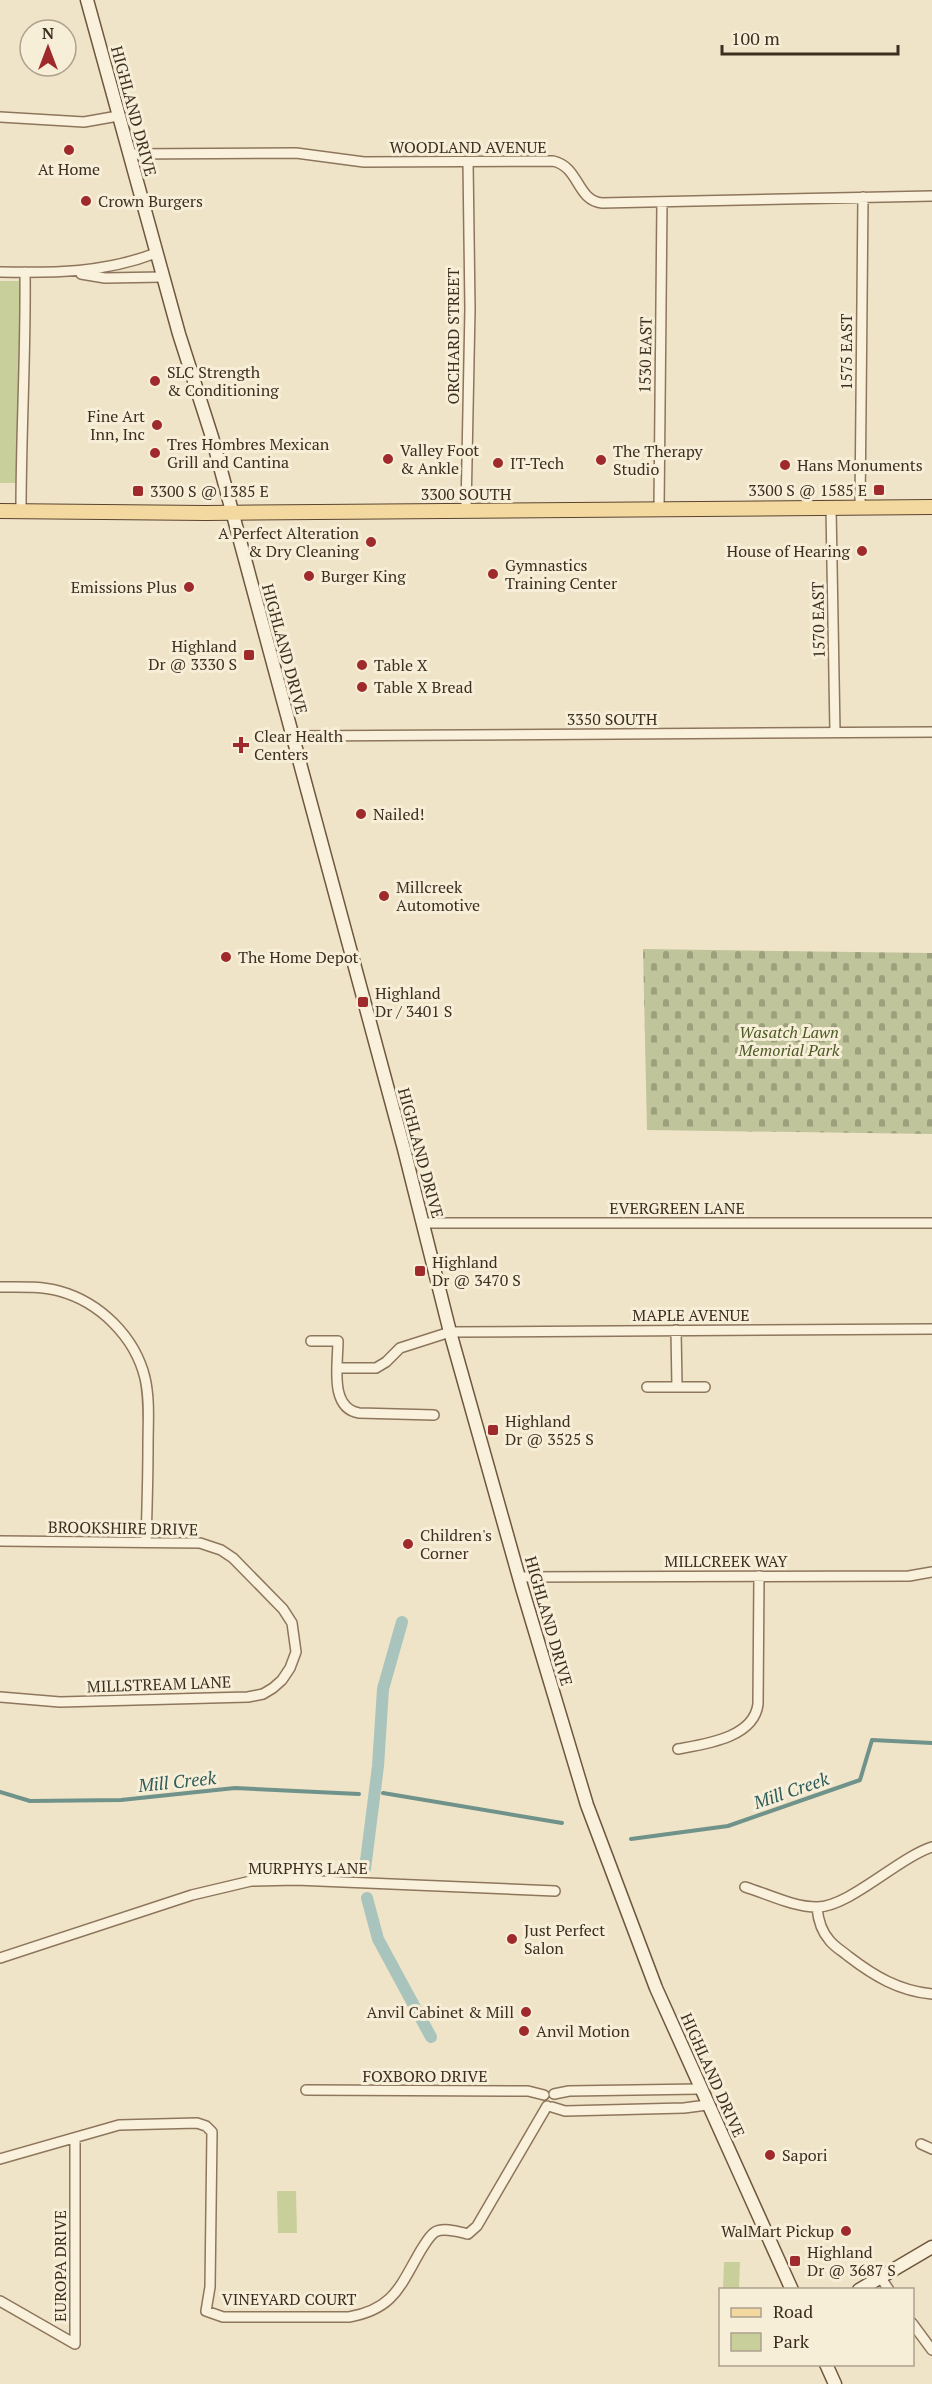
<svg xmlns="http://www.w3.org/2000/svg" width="932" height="2384" font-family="'PT Serif',serif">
<defs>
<pattern id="cemetery-stones" width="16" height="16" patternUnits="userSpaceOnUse" patternTransform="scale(1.5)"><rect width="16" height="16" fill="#bfc49a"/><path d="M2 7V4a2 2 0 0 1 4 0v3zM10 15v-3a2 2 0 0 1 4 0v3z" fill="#9ca07d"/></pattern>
</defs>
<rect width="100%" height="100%" fill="#f0e4c8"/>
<!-- cemetery -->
<path fill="url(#cemetery-stones)" d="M 643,949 L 932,953 L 932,1134 L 647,1130 Z"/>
<!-- green -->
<path fill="#c9cf9b" d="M 0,281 L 21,281 L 17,483 L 0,483 Z
M 277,2191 L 296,2191 L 297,2233 L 278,2233 Z
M 724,2262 L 740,2262 L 739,2289 L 723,2289 Z"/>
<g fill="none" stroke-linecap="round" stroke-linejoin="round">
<!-- stream -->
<path stroke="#6f938a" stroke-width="4" d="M 0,1792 L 30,1801 L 121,1800 L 235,1788 L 359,1794
M 383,1793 L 562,1823
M 631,1839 L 728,1826 L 860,1780 L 872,1740 L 932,1743"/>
<!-- canal -->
<path stroke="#a9c4bc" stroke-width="12" d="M 365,1869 L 378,1766 L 383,1689 L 402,1622
M 367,1898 L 378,1939 L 431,2037"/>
<defs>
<path id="street" d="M 0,117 L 84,122 L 118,116
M 129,154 L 296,153 L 364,162 L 553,161 C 580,167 576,200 602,203 L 932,196
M 0,272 C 55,273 104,273 156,253
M 81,274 L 105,278 L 163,277
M 831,508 L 835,732
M 860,508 L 863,197
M 659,509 L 662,202
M 466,510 L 470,309 L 468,162
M 21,511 C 21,431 26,352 25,272
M 291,736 L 932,732
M 423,1223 L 932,1223
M 0,1287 C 20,1287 40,1286 59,1291 C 100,1302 135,1337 145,1378 C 150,1400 148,1423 148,1446 C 148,1478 147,1510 146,1542
M 676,1330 L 677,1387
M 311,1341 L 338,1341 C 338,1364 329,1408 359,1413 L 434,1415
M 339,1368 L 376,1368 L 386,1362 L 400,1348 L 450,1332 L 932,1329
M 647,1387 L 705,1387
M 0,1541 L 200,1543 L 221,1550 L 233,1558 L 283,1609 L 292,1623 L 296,1652 L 290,1668 L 282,1680 L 273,1688 L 263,1694 L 248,1697 L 60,1702 L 0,1697
M 519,1577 L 909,1576 L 932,1572
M 678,1749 C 705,1744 754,1738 758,1704 L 759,1576
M 745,1887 C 768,1894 793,1907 817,1907 C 849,1907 898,1858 932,1847
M 817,1907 C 818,1920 821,1931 830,1941 C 835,1947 842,1951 848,1956 C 874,1976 899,1991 932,1994
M 0,1958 L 192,1895 L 251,1881 L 296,1880 L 555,1891
M 306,2090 L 528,2091 L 544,2095
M 554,2094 L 569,2091 L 700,2089
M 552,2107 L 565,2111 L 684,2108 L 707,2105
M 75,2138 L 75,2344
M 921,2144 L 932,2149
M 0,2159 L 119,2125 L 197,2123 L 206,2126 L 212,2132 L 210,2287 L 206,2311 L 223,2317 L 349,2317 C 394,2309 400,2286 421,2250 C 425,2244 429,2236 435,2232 C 444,2227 459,2232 468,2234 L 477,2226 L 547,2106
M 881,2278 L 889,2290
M 0,2301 L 75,2344
M 912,2323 L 932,2350"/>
<path id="secondary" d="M 87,0 L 179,334 L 212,437 L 404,1149 L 450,1332 L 522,1588 L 587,1805 L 656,1988 L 792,2290
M 859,2290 L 932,2247
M 826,2364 L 835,2384"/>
<path id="primary" d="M 0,511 L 206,513 L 932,507"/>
</defs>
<!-- street casing -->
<use href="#street" stroke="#8d765c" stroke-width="12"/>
<!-- secondary casing -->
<use href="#secondary" stroke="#6f573f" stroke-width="15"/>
<!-- primary casing -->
<use href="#primary" stroke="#5b4430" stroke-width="16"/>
<!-- street -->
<use href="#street" stroke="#faf1dc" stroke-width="9"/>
<!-- secondary -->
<use href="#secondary" stroke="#faf1dc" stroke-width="12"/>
<!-- primary -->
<use href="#primary" stroke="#f3d9a0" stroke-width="14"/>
</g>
<!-- markers -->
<g fill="#9e2a2b" stroke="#f7eed8" stroke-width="2">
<circle cx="69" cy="150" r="6"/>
<circle cx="86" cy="201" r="6"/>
<circle cx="155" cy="381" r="6"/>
<circle cx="157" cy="425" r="6"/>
<circle cx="155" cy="453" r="6"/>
<circle cx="388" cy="459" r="6"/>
<circle cx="601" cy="460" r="6"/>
<circle cx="498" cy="463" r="6"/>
<circle cx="785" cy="465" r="6"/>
<rect x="873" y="484" width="12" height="12" rx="3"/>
<rect x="132" y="485" width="12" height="12" rx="3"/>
<circle cx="371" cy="542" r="6"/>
<circle cx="862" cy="551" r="6"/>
<circle cx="493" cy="574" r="6"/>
<circle cx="309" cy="576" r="6"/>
<circle cx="189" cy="587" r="6"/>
<rect x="243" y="649" width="12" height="12" rx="3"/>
<circle cx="362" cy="665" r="6"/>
<circle cx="362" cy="687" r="6"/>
<path d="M238 736h6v6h6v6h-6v6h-6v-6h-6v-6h6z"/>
<circle cx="361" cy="814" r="6"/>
<circle cx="384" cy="896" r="6"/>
<circle cx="226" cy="957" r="6"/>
<rect x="357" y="996" width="12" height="12" rx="3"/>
<rect x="414" y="1265" width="12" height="12" rx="3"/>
<rect x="487" y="1424" width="12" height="12" rx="3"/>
<circle cx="408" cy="1544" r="6"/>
<circle cx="512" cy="1939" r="6"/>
<circle cx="526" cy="2012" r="6"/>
<circle cx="524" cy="2031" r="6"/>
<circle cx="770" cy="2155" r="6"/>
<circle cx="846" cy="2231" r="6"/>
<rect x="789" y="2255" width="12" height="12" rx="3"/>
</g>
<g text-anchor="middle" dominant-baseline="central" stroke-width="6" stroke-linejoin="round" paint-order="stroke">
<!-- street labels -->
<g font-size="16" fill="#3d2e20" stroke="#f7eed8">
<text transform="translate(134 111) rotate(75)">HIGHLAND DRIVE</text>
<text x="468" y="147">WOODLAND AVENUE</text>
<text transform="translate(453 336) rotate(-90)">ORCHARD STREET</text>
<text transform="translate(846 352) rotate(-90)">1575 EAST</text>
<text transform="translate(645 355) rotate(-89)">1530 EAST</text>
<text x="466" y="494">3300 SOUTH</text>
<text transform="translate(818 620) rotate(-91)">1570 EAST</text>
<text transform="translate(285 649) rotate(75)">HIGHLAND DRIVE</text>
<text x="612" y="719">3350 SOUTH</text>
<text transform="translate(421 1153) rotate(75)">HIGHLAND DRIVE</text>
<text x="677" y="1208">EVERGREEN LANE</text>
<text x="691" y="1315">MAPLE AVENUE</text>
<text transform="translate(123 1528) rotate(1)">BROOKSHIRE DRIVE</text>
<text x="726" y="1561">MILLCREEK WAY</text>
<text transform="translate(549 1621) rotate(74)">HIGHLAND DRIVE</text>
<text transform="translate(159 1684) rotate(-2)">MILLSTREAM LANE</text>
<text x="308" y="1868">MURPHYS LANE</text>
<text transform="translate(713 2075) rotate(66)">HIGHLAND DRIVE</text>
<text x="425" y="2076">FOXBORO DRIVE</text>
<text transform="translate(60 2266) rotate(-90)">EUROPA DRIVE</text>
<text x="289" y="2299">VINEYARD COURT</text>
</g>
<!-- poi labels -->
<g font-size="16" fill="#3d2e20" stroke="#f7eed8" text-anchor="start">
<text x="69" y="169" text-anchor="middle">At Home</text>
<text x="98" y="201">Crown Burgers</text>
<text x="167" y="372">SLC Strength<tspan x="167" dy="18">&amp; Conditioning</tspan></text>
<text x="145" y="416" text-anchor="end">Fine Art<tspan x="145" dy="18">Inn, Inc</tspan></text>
<text x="167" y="444">Tres Hombres Mexican<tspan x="167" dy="18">Grill and Cantina</tspan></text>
<text x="400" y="450">Valley Foot<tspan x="400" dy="18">&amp; Ankle</tspan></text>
<text x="613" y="451">The Therapy<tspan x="613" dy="18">Studio</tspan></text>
<text x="510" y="463">IT-Tech</text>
<text x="797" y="465">Hans Monuments</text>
<text x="867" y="490" text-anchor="end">3300 S @ 1585 E</text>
<text x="150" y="491">3300 S @ 1385 E</text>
<text x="359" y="533" text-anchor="end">A Perfect Alteration<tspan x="359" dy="18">&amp; Dry Cleaning</tspan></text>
<text x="850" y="551" text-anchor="end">House of Hearing</text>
<text x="505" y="565">Gymnastics<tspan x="505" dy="18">Training Center</tspan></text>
<text x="321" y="576">Burger King</text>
<text x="177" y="587" text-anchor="end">Emissions Plus</text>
<text x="237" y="646" text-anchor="end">Highland<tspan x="237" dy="18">Dr @ 3330 S</tspan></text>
<text x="374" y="665">Table X</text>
<text x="374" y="687">Table X Bread</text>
<text x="254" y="736">Clear Health<tspan x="254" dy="18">Centers</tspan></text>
<text x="373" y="814">Nailed!</text>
<text x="396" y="887">Millcreek<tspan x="396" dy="18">Automotive</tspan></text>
<text x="238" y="957">The Home Depot</text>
<text x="375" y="993">Highland<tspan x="375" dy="18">Dr / 3401 S</tspan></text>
<text x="432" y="1262">Highland<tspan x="432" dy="18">Dr @ 3470 S</tspan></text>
<text x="505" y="1421">Highland<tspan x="505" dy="18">Dr @ 3525 S</tspan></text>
<text x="420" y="1535">Children's<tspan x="420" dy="18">Corner</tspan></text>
<text x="524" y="1930">Just Perfect<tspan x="524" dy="18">Salon</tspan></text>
<text x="514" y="2012" text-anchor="end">Anvil Cabinet &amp; Mill</text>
<text x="536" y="2031">Anvil Motion</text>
<text x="782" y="2155">Sapori</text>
<text x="834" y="2231" text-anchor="end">WalMart Pickup</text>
<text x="807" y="2252">Highland<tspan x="807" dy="18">Dr @ 3687 S</tspan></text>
</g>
<!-- park labels -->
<g font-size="16" font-style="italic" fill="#4d5a26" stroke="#f7eed8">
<text x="789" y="1032">Wasatch Lawn<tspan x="789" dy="18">Memorial Park</tspan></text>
</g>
<!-- water labels -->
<g font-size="18" font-style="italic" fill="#2f5d5a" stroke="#f7eed8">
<text transform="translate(177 1781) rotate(-6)">Mill Creek</text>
<text transform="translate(791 1790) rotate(-19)">Mill Creek</text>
</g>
</g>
<!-- legend -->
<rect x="719" y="2288" width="195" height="78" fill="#f7eed8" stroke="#ada18e" stroke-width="1.5"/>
<rect x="731" y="2308" width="30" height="9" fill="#f3d9a0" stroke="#ada18e" stroke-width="1.5"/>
<text x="773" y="2318" font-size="18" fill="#3d2e20">Road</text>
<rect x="731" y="2333" width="30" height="18" fill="#c9cf9b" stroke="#ada18e" stroke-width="1.5"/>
<text x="773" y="2348" font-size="18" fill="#3d2e20">Park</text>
<!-- north arrow -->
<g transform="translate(48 48)"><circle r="28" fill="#f7eed8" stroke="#ada18e" stroke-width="1.5"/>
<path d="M0-4.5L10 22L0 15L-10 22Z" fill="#9e2a2b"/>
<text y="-9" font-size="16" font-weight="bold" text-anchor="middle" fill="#3d2e20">N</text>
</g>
<!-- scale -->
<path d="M722 45v9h176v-9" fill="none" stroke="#3d2e20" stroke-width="3"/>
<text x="731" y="45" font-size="18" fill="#3d2e20" stroke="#f7eed8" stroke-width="4.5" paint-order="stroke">100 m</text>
</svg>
